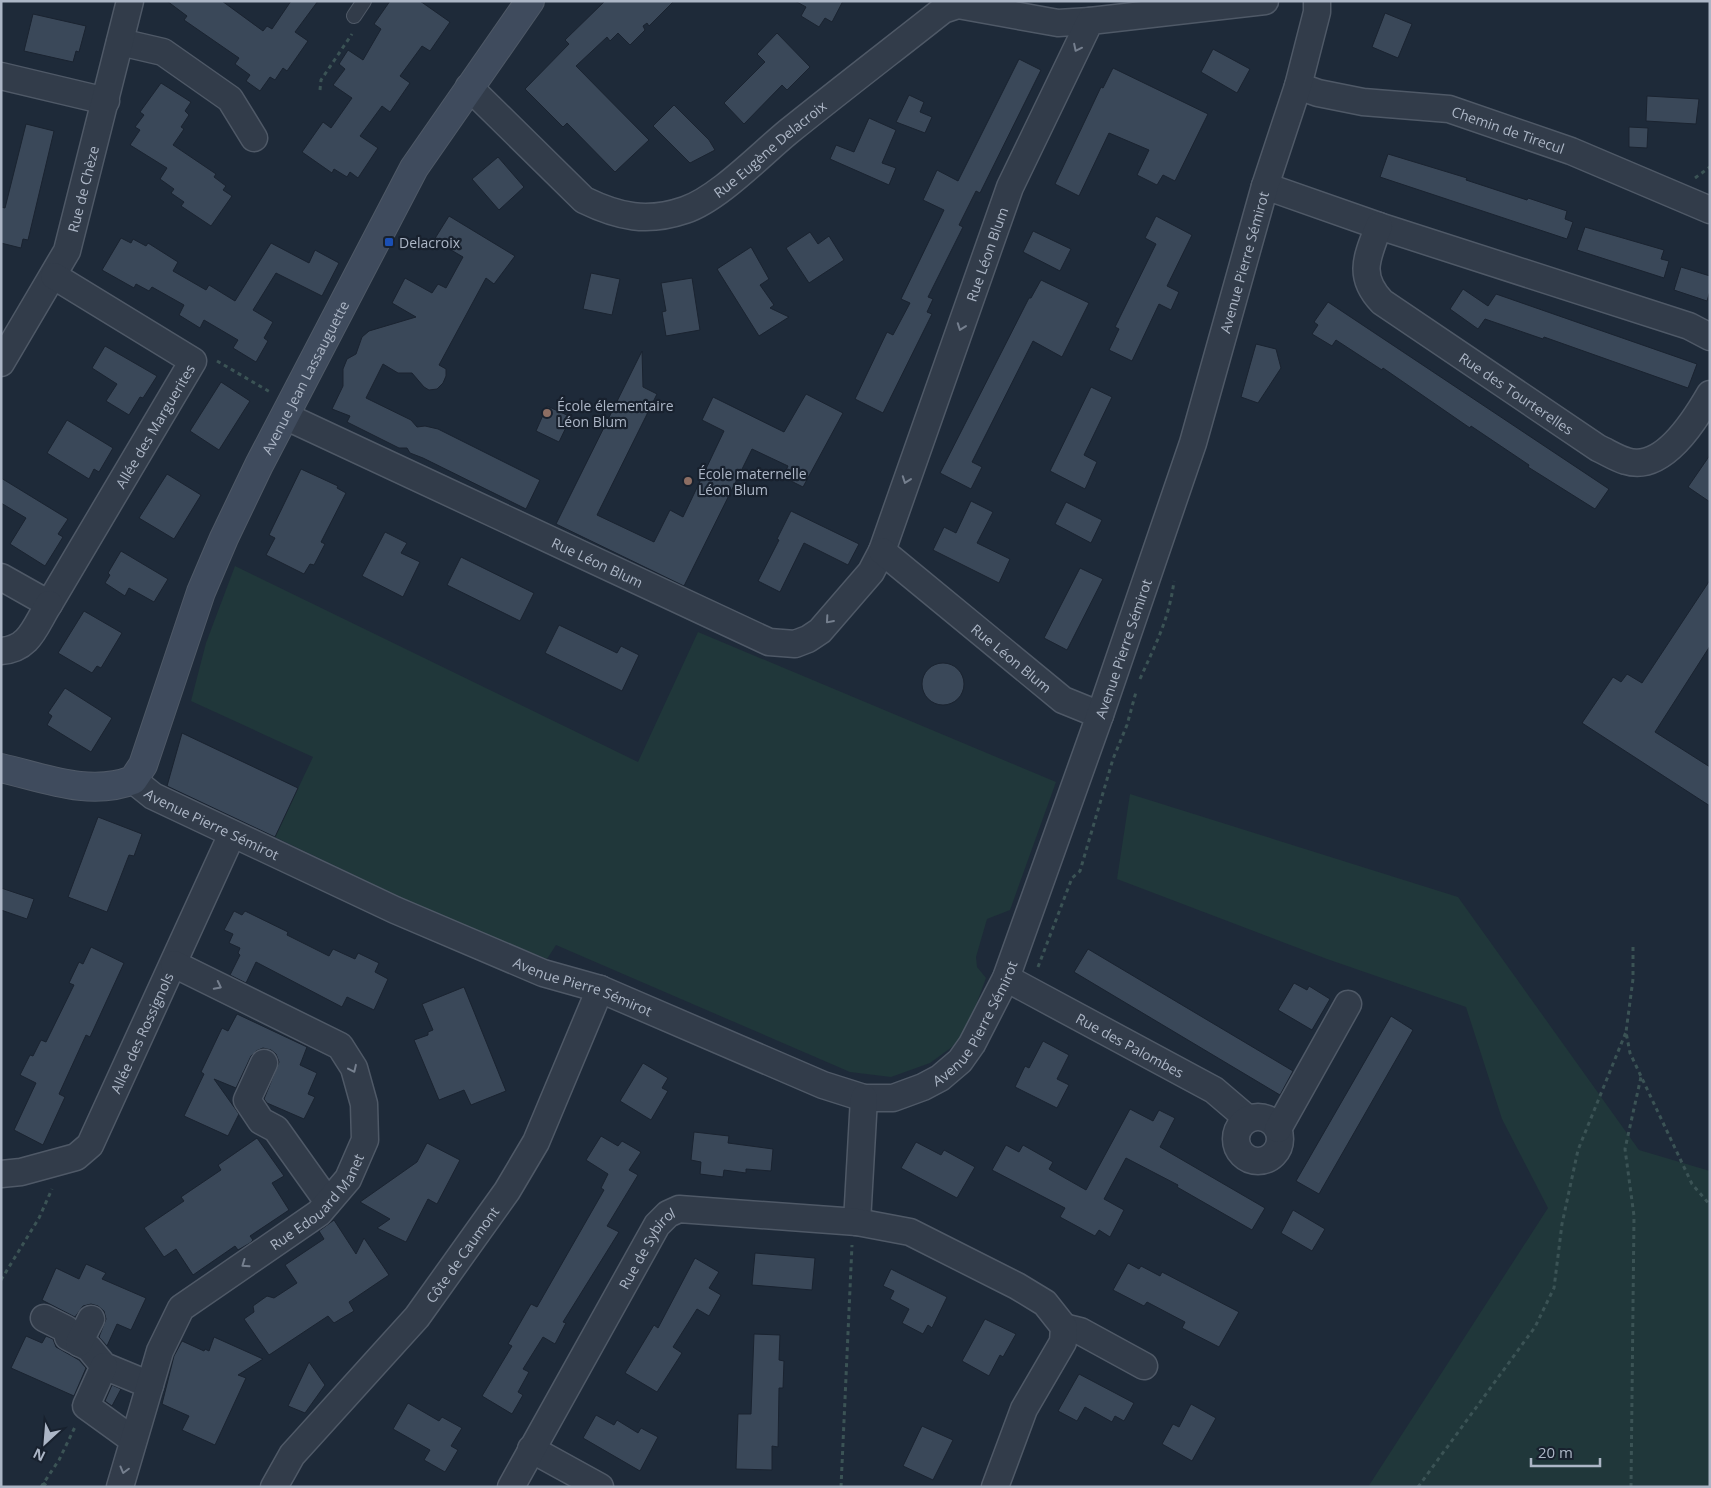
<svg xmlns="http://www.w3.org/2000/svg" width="1711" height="1488" font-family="'Open Sans',sans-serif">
<rect width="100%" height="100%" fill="#1e2a39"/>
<!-- green -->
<path fill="#20373a" d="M 235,566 L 638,762 L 698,632 L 1056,782 L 1010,910 L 987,919 L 976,957 L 977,967 L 986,978 L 966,1032 L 952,1047 L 930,1063 L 891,1077 L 850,1072 L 556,945 L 547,959 L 433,913 L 275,837 L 313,757 L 191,701 L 206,643 Z
M 1130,794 L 1458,897 L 1639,1150 L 1710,1171 L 1710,1487 L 1368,1487 L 1548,1208 L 1502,1119 L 1466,1007 L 1327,959 L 1117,879 Z"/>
<!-- building -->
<path fill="#3a4859" stroke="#1a2330" d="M 167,1 L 222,1 L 263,31 L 267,26 L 272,29 L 291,1 L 318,1 L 295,32 L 308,41 L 287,71 L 283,68 L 275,80 L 270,77 L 260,91 L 246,81 L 250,75 L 235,64 L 239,58 L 184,20 L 187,16 Z
M 390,1 L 420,1 L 450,22 L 430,51 L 422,46 L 400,76 L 410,83 L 390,112 L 382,106 L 360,136 L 378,148 L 358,178 L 350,172 L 347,177 L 334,169 L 332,173 L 302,152 L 323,122 L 331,128 L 352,98 L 333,85 L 345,69 L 339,64 L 348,50 L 363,60 L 381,29 L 374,24 Z
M 605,1 L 674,1 L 649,26 L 647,23 L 643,26 L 645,30 L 630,45 L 618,33 L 610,41 L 607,37 L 576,66 L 649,140 L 615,172 L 567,123 L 563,127 L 525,89 L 569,44 L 565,40 Z
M 795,1 L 843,1 L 832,22 L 825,18 L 819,27 L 801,16 L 806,7 Z
M 1385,13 L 1412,24 L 1398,58 L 1372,47 Z
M 33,14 L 86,26 L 79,52 L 76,51 L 73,62 L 24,51 Z
M 777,33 L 810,67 L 787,90 L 782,85 L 744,124 L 724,103 L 765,62 L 757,54 Z
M 1213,49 L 1250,69 L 1237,93 L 1201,72 Z
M 1019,59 L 1041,70 L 980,193 L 976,191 L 959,225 L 963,227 L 928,297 L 933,299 L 927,312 L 932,314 L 883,413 L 855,399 L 887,332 L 893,335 L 910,303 L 901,299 L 944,210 L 923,200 L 937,170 L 958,181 Z
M 1113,68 L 1208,114 L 1175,181 L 1163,175 L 1157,185 L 1137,175 L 1149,150 L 1109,133 L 1079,196 L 1055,184 L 1101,87 L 1103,88 Z
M 161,83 L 191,102 L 185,111 L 189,115 L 181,127 L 184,129 L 173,145 L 216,174 L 214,177 L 226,186 L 223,190 L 232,196 L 211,226 L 181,206 L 184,202 L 171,193 L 174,189 L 160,179 L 167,168 L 130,145 L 140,130 L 135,127 L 144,115 L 140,112 Z
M 909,95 L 924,102 L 920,112 L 932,117 L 925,133 L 896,122 Z
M 1647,96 L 1699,99 L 1696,124 L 1646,121 Z
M 674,105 L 709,140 L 715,150 L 690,163 L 653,126 Z
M 869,118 L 896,130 L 882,163 L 896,168 L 889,185 L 830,159 L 836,145 L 854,152 Z
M 26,124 L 54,131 L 28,240 L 23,239 L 21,248 L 1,243 L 1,207 L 5,208 Z
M 1629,127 L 1648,128 L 1647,148 L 1629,147 Z
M 1388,154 L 1467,178 L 1466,180 L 1527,200 L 1528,198 L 1567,211 L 1565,219 L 1573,222 L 1567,239 L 1380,177 Z
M 498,157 L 524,187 L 499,210 L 472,179 Z
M 449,216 L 515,256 L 494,284 L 486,278 L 439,365 L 446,369 L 446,376 L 443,383 L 437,389 L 429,390 L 424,387 L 412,373 L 398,373 L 383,364 L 366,398 L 411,420 L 417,427 L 425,426 L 438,429 L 540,480 L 526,509 L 423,458 L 410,453 L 407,448 L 399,448 L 347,422 L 350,416 L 332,409 L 343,386 L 343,369 L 347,359 L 356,354 L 362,337 L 369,331 L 416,317 L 392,303 L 405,278 L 432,293 L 438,284 L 446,288 L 463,257 L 434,240 Z
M 1156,216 L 1192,235 L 1167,286 L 1179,292 L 1171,310 L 1159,304 L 1132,361 L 1109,350 L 1119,329 L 1115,327 L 1156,244 L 1145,238 Z
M 1585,227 L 1664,250 L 1661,259 L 1669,261 L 1664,278 L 1577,250 Z
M 1033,231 L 1071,249 L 1060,271 L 1023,252 Z
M 810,232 L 818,244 L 829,236 L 844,260 L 809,283 L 786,248 Z
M 121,238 L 131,243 L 133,239 L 146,246 L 148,243 L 178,262 L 173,271 L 206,290 L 209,285 L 235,301 L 271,243 L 309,263 L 315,250 L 339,263 L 322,296 L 276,273 L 253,310 L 273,322 L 264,338 L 268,341 L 256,362 L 233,348 L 238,340 L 204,320 L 200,328 L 179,315 L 184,305 L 152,287 L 149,291 L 136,284 L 134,288 L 102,270 Z
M 751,247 L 769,279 L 760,285 L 774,305 L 770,308 L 789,317 L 759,336 L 717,269 Z
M 1681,267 L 1710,276 L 1710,291 L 1707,301 L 1674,290 Z
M 591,273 L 620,279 L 612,315 L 583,309 Z
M 692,278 L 700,330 L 666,336 L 662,312 L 666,311 L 661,283 Z
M 1041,280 L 1089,303 L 1062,357 L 1033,341 L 972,462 L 982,467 L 971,489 L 940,473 L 1029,298 L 1031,298 Z
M 1463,289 L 1488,306 L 1496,294 L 1697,364 L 1688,388 L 1544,337 L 1543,339 L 1485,319 L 1478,329 L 1450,309 Z
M 1328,302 L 1609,489 L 1595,509 L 1528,467 L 1529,465 L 1471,426 L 1470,428 L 1383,368 L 1382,370 L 1336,340 L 1332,346 L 1312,334 L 1318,325 L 1314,322 Z
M 1256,344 L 1276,349 L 1281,368 L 1258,403 L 1241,397 Z
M 105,346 L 157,376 L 143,398 L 140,397 L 129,415 L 106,401 L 117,384 L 92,368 Z
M 642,351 L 643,387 L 657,394 L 597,515 L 654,542 L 670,510 L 683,517 L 724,431 L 702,420 L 713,397 L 784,432 L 806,394 L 843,413 L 803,487 L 783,477 L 788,466 L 752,449 L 684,586 L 556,524 Z
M 221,382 L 250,401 L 219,450 L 190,431 Z
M 1091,387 L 1112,397 L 1084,455 L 1097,462 L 1085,489 L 1050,471 Z
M 547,406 L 571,417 L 559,442 L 536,431 Z
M 67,420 L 113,448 L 99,472 L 94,469 L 89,479 L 47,453 Z
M 1710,455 L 1710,502 L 1688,487 Z
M 301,469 L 338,486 L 337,488 L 346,493 L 321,542 L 325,544 L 314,565 L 310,564 L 304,574 L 266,555 L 275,538 L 269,535 Z
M 167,474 L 201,495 L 174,539 L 139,518 Z
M 1,478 L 68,519 L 58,534 L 63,537 L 45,566 L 10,544 L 26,518 L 1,503 Z
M 971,501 L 993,512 L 977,543 L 1010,559 L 999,583 L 933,550 L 944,527 L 956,533 Z
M 1066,502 L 1102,520 L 1091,543 L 1055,524 Z
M 791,511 L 859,544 L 848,565 L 804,543 L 780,592 L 758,581 L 779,540 L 777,539 Z
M 385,532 L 407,543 L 401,553 L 420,562 L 403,597 L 362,576 Z
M 121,551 L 168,579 L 154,602 L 129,588 L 125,596 L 105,583 L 110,575 L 108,573 Z
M 461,557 L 534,593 L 520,621 L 447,585 Z
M 1080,568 L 1103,579 L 1067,650 L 1044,638 Z
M 1710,580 L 1710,646 L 1655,732 L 1710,767 L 1710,806 L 1582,723 L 1613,677 L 1621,682 L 1627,674 L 1642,683 Z
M 84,611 L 122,633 L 101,668 L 97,666 L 92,673 L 58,653 Z
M 559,625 L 617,653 L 621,646 L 639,655 L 622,691 L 545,653 Z
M922 684a21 21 0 1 1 42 0a21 21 0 1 1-42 0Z
M 65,688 L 112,718 L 91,752 L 47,725 L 52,716 L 48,713 Z
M 182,733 L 298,788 L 275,837 L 167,786 Z
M 98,817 L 142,834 L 134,856 L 129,855 L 107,912 L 68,897 Z
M 1,888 L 34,899 L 27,919 L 1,910 Z
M 234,911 L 242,915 L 245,911 L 288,932 L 287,935 L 329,956 L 333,949 L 355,959 L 358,953 L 379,963 L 375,972 L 388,979 L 374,1010 L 347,997 L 342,1007 L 256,962 L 246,983 L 230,975 L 240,955 L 238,953 L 240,948 L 229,943 L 233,934 L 224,930 Z
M 91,947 L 124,963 L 90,1037 L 86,1035 L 59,1094 L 65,1097 L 43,1145 L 14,1130 L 36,1083 L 20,1075 L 30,1055 L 33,1056 L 41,1040 L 46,1042 L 74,985 L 69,983 L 79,962 L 83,964 Z
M 1088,949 L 1293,1071 L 1280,1095 L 1074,972 Z
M 1294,983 L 1307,990 L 1309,986 L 1330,999 L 1312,1030 L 1278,1010 Z
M 464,987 L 506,1091 L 471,1105 L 464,1090 L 439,1100 L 414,1040 L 428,1035 L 428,1032 L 433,1030 L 422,1004 Z
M 237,1014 L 307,1047 L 300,1065 L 317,1073 L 308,1094 L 315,1097 L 304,1119 L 267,1103 L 264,1099 L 279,1062 L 276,1054 L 271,1050 L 263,1048 L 256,1051 L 251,1056 L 236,1088 L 214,1079 L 239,1114 L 228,1136 L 184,1116 L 204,1074 L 201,1072 L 222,1028 L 228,1031 Z
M 1391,1016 L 1413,1030 L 1319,1194 L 1296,1181 Z
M 1043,1041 L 1069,1055 L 1057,1079 L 1069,1085 L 1057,1108 L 1015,1087 L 1025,1066 L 1029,1068 Z
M 643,1063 L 668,1078 L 662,1088 L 668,1091 L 651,1120 L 620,1101 Z
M 1130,1109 L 1153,1121 L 1159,1110 L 1175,1118 L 1160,1147 L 1265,1208 L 1252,1230 L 1177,1187 L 1178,1185 L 1126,1158 L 1104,1199 L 1124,1210 L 1110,1237 L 1099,1230 L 1095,1236 L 1060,1217 L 1065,1208 L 992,1170 L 1006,1145 L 1019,1152 L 1023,1145 L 1053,1162 L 1049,1169 L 1086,1190 Z
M 694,1132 L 729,1136 L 728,1143 L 773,1149 L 771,1171 L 746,1169 L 746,1173 L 724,1170 L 723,1177 L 700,1174 L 701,1162 L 691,1160 Z
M 601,1136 L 618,1146 L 622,1141 L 641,1152 L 629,1170 L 638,1175 L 607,1226 L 619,1232 L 563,1322 L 566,1323 L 555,1344 L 543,1337 L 523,1369 L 529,1372 L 518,1392 L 523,1395 L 512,1414 L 482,1396 L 512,1346 L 508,1344 L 531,1304 L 537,1307 L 604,1190 L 601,1188 L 608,1174 L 586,1160 Z
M 257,1138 L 284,1176 L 272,1183 L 289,1210 L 250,1236 L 253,1240 L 250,1243 L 238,1250 L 235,1246 L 193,1275 L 176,1249 L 164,1257 L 144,1228 L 184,1201 L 181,1197 L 221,1170 L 218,1165 Z
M 916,1142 L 941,1155 L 944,1150 L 975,1167 L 957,1198 L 901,1168 Z
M 427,1143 L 460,1160 L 437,1204 L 428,1199 L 406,1242 L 377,1228 L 390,1219 L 360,1202 L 417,1162 Z
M 1293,1210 L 1325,1229 L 1312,1251 L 1281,1233 Z
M 334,1220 L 356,1254 L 364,1238 L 389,1275 L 349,1302 L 354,1311 L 334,1323 L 328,1316 L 269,1355 L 244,1319 L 254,1312 L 253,1306 L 267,1296 L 274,1298 L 297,1283 L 285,1265 L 324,1239 L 319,1231 Z
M 755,1253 L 815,1258 L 812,1290 L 752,1285 Z
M 695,1258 L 719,1272 L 709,1288 L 721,1295 L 709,1316 L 697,1309 L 673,1347 L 682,1353 L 657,1392 L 625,1373 L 654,1325 L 658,1328 Z
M 1128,1263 L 1139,1269 L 1141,1266 L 1160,1276 L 1162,1272 L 1239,1312 L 1219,1347 L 1182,1328 L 1185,1322 L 1147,1302 L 1144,1306 L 1113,1290 Z
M 86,1264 L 106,1273 L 102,1279 L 146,1298 L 131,1330 L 117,1324 L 107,1346 L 99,1337 L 106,1319 L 104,1311 L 98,1306 L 91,1304 L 83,1306 L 75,1317 L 42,1300 L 56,1268 L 79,1279 Z
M 891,1269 L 947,1297 L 932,1328 L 928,1325 L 923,1334 L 902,1323 L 909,1309 L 890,1299 L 894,1291 L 883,1286 Z
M 985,1319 L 1016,1334 L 1003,1357 L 1000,1355 L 989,1376 L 962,1361 Z
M 754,1334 L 780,1335 L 779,1360 L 784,1361 L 783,1388 L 779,1388 L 778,1447 L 772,1446 L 772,1470 L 736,1469 L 738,1414 L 751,1414 Z
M 26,1336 L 42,1343 L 46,1336 L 53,1339 L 56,1347 L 79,1360 L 86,1368 L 74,1396 L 11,1368 Z
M 214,1337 L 263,1359 L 238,1375 L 246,1378 L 215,1445 L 182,1430 L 189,1416 L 162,1404 L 174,1356 L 182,1341 L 204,1351 L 205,1349 L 209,1351 Z
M 309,1362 L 325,1385 L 305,1413 L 288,1406 Z
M 1079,1374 L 1134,1403 L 1124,1421 L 1115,1416 L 1112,1422 L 1085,1407 L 1077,1421 L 1058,1411 Z
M 112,1385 L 121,1389 L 112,1406 L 105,1401 Z
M 408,1403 L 439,1421 L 442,1417 L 462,1428 L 451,1446 L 458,1450 L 445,1472 L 424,1460 L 430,1450 L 393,1429 Z
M 1191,1404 L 1216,1418 L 1192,1461 L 1162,1444 L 1173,1424 L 1179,1427 Z
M 596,1415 L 614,1425 L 617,1420 L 638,1433 L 641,1428 L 658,1437 L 640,1471 L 583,1438 Z
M 922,1426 L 953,1440 L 933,1480 L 903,1466 Z"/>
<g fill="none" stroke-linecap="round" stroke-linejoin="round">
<defs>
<path id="lane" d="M 354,16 L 364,1"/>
<g id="street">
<path d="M 120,42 L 163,52 L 230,99 L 254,138"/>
<path d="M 1,76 L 106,101"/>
<path id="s1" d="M 1298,86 L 1318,93 L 1363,102 L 1449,109 L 1571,151 L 1710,210"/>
<path id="s2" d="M 469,87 L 584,200 C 619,217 647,223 685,210 C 718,199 760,155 788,132 C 839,91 891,51 943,10 L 958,5 L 1058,23 L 1090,21"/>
<path d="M 1265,186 L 1379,226 L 1689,326 L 1710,337"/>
<path id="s3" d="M 1379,226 C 1367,257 1357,276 1382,302 L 1598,448 C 1607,452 1616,458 1626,461 C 1663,473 1695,420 1710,394"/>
<path id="s4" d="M 1,363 L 67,251 L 130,1"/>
<path id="s5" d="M 285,416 L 769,642 L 795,644 L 808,639 L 820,631 L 871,572 L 882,551 L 1010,187 L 1090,21 L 1265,1"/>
<path id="s6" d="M 882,551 L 1063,700 L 1100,715"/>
<path id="s7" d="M 1,577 L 49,604 L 193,361 L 54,276"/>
<path d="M 1,651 C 30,649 35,626 49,604"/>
<path id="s8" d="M 133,780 L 153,796 L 395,910 L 543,973 L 600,989 L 823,1085 L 864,1098 L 893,1098 L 923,1087 L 940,1078 L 960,1061 L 972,1044 L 1006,978 L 1100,715 L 1193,443 L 1265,186 L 1298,86 L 1317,12 L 1317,1"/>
<path id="s9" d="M 1006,978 L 1214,1090 L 1248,1119"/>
<path d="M 264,1063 L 247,1100 L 261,1121 L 276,1129 L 328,1202"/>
<circle cx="1258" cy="1139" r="22"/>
<path d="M 1278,1129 L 1348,1004"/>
<path id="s10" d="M 1,1174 L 21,1172 L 76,1157 L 90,1145 L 232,834"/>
<path d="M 857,1222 L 864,1098"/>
<path d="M 44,1318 L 66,1329 L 68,1337 L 89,1348 L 104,1366 L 150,1385"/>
<path d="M 1064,1327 L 1080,1331 L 1144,1366"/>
<path d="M 79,1343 L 91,1319"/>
<path d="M 104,1366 L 86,1406 L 133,1440"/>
<path d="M 531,1449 L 600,1487"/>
<path id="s11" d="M 120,1487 L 160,1351 L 181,1308 L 319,1213 L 348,1179 L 365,1140 L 364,1104 L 354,1068 L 340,1046 L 174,964"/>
<path id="s12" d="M 274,1487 L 292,1455 L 417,1317 L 507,1191 L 536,1142 L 600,989"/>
<path id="s13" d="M 511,1487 L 657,1225 L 668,1214 L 679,1209 L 857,1222 L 910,1232 L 1017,1286 L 1045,1303 L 1064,1327 L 1063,1342 L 1024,1409 L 995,1487"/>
</g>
<g id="secondary">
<path id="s14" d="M 1,768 C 44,778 90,797 133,780 L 143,765 L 201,592 L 224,538 L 259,465 L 414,168 L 530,1"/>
</g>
</defs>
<!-- lane casing -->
<use href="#lane" stroke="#4f5967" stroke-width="16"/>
<!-- street casing -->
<use href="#street" stroke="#4f5967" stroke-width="29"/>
<!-- secondary casing -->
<use href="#secondary" stroke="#4f5967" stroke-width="30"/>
<!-- path -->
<path stroke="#3b5355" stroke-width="3" stroke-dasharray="4 4" stroke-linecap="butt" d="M 320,90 L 321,80 L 352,34
M 1695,178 L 1710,167
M 217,361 L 270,392
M 1140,679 C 1155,645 1169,620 1174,581
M 1633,947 L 1633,979 L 1626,1032 L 1630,1053 L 1692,1184 L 1710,1205
M 1038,967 L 1072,878 L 1080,871 L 1113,759 L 1127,725 L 1136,692
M 1,1280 L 39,1218 L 52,1189
M 43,1483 L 48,1487
M 41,1487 L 59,1460 L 75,1427
M 841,1487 L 852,1245
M 1418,1487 L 1535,1327 L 1554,1288 L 1562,1224 L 1578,1150 L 1626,1032
M 1631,1487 L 1634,1216 L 1625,1149 L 1641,1077"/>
<!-- lane -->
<use href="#lane" stroke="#323c4a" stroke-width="14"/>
<!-- street -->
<use href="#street" stroke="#323c4a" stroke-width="26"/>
<!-- secondary -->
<use href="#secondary" stroke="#3f4b5d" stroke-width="28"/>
</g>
<!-- one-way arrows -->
<defs><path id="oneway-chevron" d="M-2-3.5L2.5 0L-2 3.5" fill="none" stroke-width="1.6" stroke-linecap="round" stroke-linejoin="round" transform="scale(1.25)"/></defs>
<g stroke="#757f8e">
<use href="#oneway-chevron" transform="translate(1077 48) rotate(116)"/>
<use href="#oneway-chevron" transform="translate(961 327) rotate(110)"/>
<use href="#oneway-chevron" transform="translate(906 480) rotate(110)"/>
<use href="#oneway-chevron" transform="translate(829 620) rotate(131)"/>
<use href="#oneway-chevron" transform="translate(218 986) rotate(27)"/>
<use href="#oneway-chevron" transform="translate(353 1069) rotate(65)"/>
<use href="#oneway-chevron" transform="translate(245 1264) rotate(145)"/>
<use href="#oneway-chevron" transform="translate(124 1470) rotate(105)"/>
</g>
<!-- markers -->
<rect fill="#1a4fb4" stroke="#18212e" stroke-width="2" x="384" y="237" width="10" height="10" rx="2.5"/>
<g fill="#8d6e63" stroke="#18212e" stroke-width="2">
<circle cx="547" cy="413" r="5"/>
<circle cx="688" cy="481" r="5"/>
</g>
<g text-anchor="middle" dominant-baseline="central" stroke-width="4.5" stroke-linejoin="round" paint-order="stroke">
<!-- street labels -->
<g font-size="14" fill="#acb6c6" stroke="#18212e">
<text stroke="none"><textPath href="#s1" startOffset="216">Chemin de Tirecul</textPath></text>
<text stroke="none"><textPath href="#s2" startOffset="371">Rue Eugène Delacroix</textPath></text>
<text stroke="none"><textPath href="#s4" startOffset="194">Rue de Chèze</textPath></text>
<text stroke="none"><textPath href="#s5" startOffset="1005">Rue Léon Blum</textPath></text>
<text stroke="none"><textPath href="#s8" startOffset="1755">Avenue Pierre Sémirot</textPath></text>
<text stroke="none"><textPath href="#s14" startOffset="574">Avenue Jean Lassauguette</textPath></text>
<text stroke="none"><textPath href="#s3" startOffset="245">Rue des Tourterelles</textPath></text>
<text stroke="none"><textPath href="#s7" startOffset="262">Allée des Marguerites</textPath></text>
<text stroke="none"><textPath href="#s5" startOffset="345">Rue Léon Blum</textPath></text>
<text stroke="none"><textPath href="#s8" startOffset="1350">Avenue Pierre Sémirot</textPath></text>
<text stroke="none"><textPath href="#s6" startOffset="168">Rue Léon Blum</textPath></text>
<text stroke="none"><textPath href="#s8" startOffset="91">Avenue Pierre Sémirot</textPath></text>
<text stroke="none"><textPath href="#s8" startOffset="496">Avenue Pierre Sémirot</textPath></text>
<text stroke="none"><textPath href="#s8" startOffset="945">Avenue Pierre Sémirot</textPath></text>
<text stroke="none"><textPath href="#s10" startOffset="219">Allée des Rossignols</textPath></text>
<text stroke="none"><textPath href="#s9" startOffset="141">Rue des Palombes</textPath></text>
<text stroke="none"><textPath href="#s11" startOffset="364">Rue Edouard Manet</textPath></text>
<text stroke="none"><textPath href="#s13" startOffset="275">Rue de Sybirol</textPath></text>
<text stroke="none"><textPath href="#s12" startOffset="300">Côte de Caumont</textPath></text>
</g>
<!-- poi labels -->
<g font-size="14" fill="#acb6c6" stroke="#18212e" text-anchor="start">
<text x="399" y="242">Delacroix</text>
<text x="557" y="405">École élementaire<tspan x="557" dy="16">Léon Blum</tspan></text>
<text x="698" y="473">École maternelle<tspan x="698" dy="16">Léon Blum</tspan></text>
</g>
</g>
<!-- border -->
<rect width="1711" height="1488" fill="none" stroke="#acb6c6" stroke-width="5"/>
<!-- north arrow -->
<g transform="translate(45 1443) rotate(206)" stroke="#18212e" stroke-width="4" paint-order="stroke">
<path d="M0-4L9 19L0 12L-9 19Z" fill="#acb6c6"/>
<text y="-8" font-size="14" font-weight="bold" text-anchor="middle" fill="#acb6c6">N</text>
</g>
<!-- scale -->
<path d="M1531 1458v8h69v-8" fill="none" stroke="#acb6c6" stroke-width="2.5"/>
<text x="1538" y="1458" font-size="15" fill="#acb6c6" stroke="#18212e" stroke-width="4" paint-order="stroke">20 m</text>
</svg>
